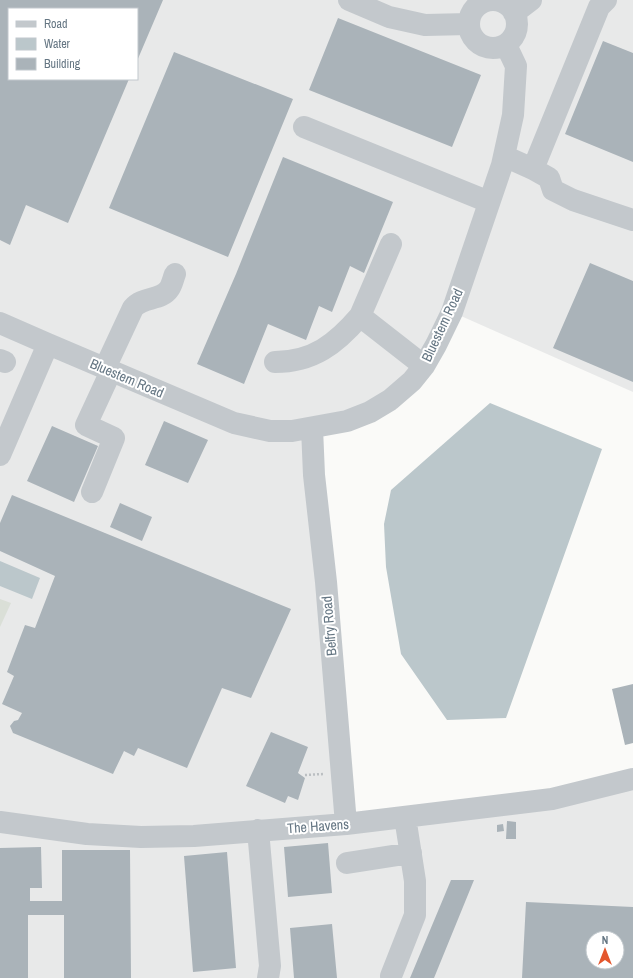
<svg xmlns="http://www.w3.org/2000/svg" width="633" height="978" font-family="'Archivo Narrow',sans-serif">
<rect width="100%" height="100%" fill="#fafaf8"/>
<!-- built -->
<path fill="#e8e9e9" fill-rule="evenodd" d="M 0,0 L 633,0 L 633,392 L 452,312 L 412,381 L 312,428 L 346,824 L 633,779 L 633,978 L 0,978 ZM 9,9 L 137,9 L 137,79 L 9,79 ZM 593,938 L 617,938 L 617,962 L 593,962 Z"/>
<!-- green -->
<path fill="#dadfd7" d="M 0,599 L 11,603 L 0,627 Z"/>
<!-- water -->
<path fill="#bbc7cb" d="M 490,403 L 602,449 L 506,718 L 447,720 L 401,654 L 386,567 L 384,524 L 391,490 Z
M 0,561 L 40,578 L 32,599 L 0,586 Z"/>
<!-- building -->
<path fill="#aab3b9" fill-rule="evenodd" d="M 0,0 L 163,0 L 137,61 L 137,9 L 9,9 L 9,79 L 129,79 L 68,223 L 26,205 L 10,245 L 0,240 Z
M 338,18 L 481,75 L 452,147 L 309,90 Z
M 603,41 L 633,53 L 633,162 L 565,134 Z
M 174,52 L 293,99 L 228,257 L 109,208 Z
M 283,157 L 393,202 L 364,273 L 350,266 L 332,312 L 319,306 L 306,340 L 268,324 L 244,384 L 197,364 L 236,274 Z
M 590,263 L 633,281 L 633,382 L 553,348 Z
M 164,421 L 208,440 L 188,483 L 145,465 Z
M 52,426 L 98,446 L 74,502 L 27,481 Z
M 12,495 L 291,609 L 251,698 L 222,688 L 187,768 L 138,748 L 134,756 L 124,751 L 113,774 L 13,733 L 10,726 L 14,721 L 18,720 L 22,713 L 2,704 L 14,676 L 7,672 L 25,625 L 35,628 L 55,576 L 0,551 L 0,523 Z
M 120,503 L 152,517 L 142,541 L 110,527 Z
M 633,684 L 633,743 L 625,745 L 612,689 Z
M 271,732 L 308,747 L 298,773 L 305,778 L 298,800 L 288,796 L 285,803 L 246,786 Z
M 507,821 L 516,822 L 516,839 L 506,839 Z
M 503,824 L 504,831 L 497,832 L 497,825 Z
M 328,843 L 332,893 L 288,897 L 284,847 Z
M 41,847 L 42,888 L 30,888 L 30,901 L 62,901 L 62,850 L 130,850 L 131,978 L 64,978 L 64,915 L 28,915 L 28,978 L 0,978 L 0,848 Z
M 227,852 L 236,968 L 193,972 L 184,856 Z
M 451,880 L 474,880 L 434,978 L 410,978 Z
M 526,902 L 633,907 L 633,978 L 522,978 ZM 593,938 L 617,938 L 617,962 L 593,962 Z
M 332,924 L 337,978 L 294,978 L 290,928 Z"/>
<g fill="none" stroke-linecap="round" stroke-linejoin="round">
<!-- path -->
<path stroke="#bbbfc2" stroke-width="2.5" stroke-dasharray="2 2" stroke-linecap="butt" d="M 305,775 L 324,774"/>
<!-- minor -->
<path stroke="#c3c8cc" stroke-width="22" d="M 349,0 L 389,17 L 425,25 L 469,24
M469 24a24 24 0 1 1 48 0a24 24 0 1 1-48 0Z
M 514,13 L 531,0
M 304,127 L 489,202
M 504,156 L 533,169 L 549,178 L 553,190 L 573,200 L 633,220
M 533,169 L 599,7 L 606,0
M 360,316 L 391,244
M 0,323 L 48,344 L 234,423 L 270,431 L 292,431 L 347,421 L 370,412 L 390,400 L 412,381 L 424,366 L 436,345 L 452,312 L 502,165 L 513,115 L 516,66 L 506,45
M 0,360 L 5,362
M 275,362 C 313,362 336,344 360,316 L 424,366
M 105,368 L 133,308 C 143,296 161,301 169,289 C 172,285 173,279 175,274
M 312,428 L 314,475 L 326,582 L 346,824
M 0,455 L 48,344
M 92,492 L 114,438 L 86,425 L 111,371
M 0,822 L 87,834 L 141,837 L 194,836 L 346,824 L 552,799 L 633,779
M 258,830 L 270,966 L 268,978
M 347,863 L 411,853
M 391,976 L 415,915 L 415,881 L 405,817"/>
</g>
<g text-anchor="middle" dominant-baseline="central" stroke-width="4" stroke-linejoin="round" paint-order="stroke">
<!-- street labels -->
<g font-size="14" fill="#657683" stroke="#fff">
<text transform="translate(442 325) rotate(-65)">Bluestem Road</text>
<text transform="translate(127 378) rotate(23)">Bluestem Road</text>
<text transform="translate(329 626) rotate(-95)">Belfry Road</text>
<text transform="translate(318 826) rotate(-4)">The Havens</text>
</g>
</g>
<!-- legend -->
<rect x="8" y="8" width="130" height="72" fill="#ffffff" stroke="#c1c8cd"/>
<rect x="16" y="21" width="20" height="6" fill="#c3c8cc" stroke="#c1c8cd"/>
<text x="44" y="28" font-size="12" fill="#657683">Road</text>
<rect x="16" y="38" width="20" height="12" fill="#bbc7cb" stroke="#c1c8cd"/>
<text x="44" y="48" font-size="12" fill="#657683">Water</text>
<rect x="16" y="58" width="20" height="12" fill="#aab3b9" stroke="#c1c8cd"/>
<text x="44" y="68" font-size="12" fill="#657683">Building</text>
<!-- north arrow -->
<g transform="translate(605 950)"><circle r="19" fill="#ffffff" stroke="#c1c8cd"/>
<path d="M0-3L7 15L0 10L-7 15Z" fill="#e4572e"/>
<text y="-6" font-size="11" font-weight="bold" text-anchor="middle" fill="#657683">N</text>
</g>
</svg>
